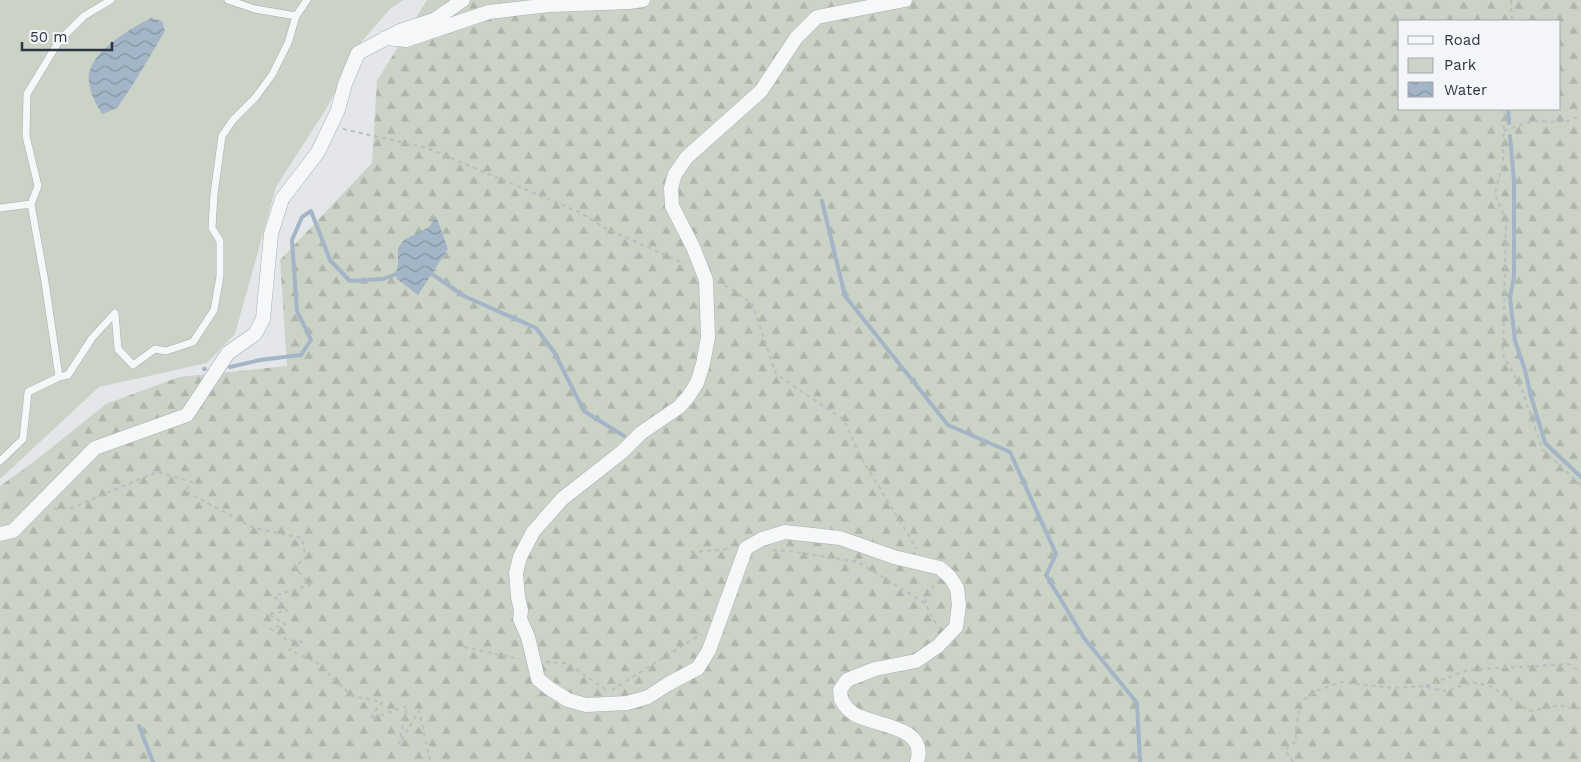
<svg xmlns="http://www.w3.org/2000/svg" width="1581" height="762" font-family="'Work Sans',sans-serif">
<defs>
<pattern id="forest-firs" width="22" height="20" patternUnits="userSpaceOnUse" patternTransform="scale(1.25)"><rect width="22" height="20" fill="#cad3c6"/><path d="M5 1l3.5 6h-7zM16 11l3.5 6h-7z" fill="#aeb6ab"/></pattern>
<pattern id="water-waves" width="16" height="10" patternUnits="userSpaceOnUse" patternTransform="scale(1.25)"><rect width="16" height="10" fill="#a3b5c6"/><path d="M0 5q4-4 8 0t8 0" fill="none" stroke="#8594a2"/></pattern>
</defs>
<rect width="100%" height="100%" fill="#e4e6ea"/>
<!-- green -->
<path fill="#cad3c6" d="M 0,0 L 403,0 L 390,9 L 363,40 L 326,109 L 276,187 L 235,334 L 207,363 L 99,387 L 0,479 Z"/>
<!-- forest -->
<path fill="url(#forest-firs)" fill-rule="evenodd" d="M 427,0 L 1581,0 L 1581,762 L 0,762 L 0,486 L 35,461 L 106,404 L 179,377 L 287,366 L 280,260 L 372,163 L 377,81 ZM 1400,21 L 1560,21 L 1560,109 L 1400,109 Z"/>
<!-- water -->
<path fill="url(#water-waves)" d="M 151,18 L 162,21 L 165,31 L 134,83 L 117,108 L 102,114 C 95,102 87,88 89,74 C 92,51 131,28 151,18 Z
M 436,216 L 448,249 L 418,295 L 397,279 L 396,273 L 398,265 L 398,248 L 404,240 L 429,227 Z"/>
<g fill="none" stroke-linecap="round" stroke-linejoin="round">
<!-- stream -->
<path stroke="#a3b5c6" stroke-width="4" d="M 1508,109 L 1509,123
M 1510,136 L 1514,181 L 1514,277 L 1510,297 L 1515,341 L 1525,370 L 1531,396 L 1545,443 L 1581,477
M 822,201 L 845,296 L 948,425 L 1010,452 L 1056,554 L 1046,575 L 1084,638 L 1137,703 L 1140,762
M 428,274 L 432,274 L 464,296 L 536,328 L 554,352 L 584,411 L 624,436
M 230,367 L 260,360 L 301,355 L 311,340 L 297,311 L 292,240 L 302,217 L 311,211 L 330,260 L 350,281 L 383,279 L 399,273
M 204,369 L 205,369
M 139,726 L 153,762"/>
<defs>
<path id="lane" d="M 228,0 L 255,9 L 296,16 L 307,0
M 0,208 L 31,204 L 38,186 L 26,136 L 27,94 L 59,41 L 84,16 L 111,0
M 59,377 L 68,375 L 92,338 L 115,313 L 118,349 L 133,365 L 155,349 L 166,351 L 193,342 L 214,310 L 220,276 L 220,241 L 212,228 L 214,194 L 222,136 L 233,120 L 255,98 L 272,75 L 288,43 L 296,16
M 0,461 L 23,439 L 28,392 L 59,377 L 45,282 L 31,204"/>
<path id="street" d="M 905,0 L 817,17 L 796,38 L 761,91 L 687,157 L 675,174 L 671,188 L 672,206 L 693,247 L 706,280 L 708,337 L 703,364 L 697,383 L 688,397 L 679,407 L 641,433 L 622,452 L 562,499 L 533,532 L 520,557 L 516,573 L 518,597 L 521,610 L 520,619 L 528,637 L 538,679 L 549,688 L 568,700 L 586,705 L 627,703 L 648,697 L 668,684 L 698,668 L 709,650 L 746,548 L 762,539 L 785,532 L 840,538 L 894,557 L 940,568 L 950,577 L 957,588 L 959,605 L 956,627 L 938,646 L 916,661 L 875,669 L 847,680 L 840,690 L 841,699 C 844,705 848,710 854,714 C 873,726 929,725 917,762
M 385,38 L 406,40 L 489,12 L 550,5 L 629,2 L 643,0
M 0,534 L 13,531 L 95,448 L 187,415 L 228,353 L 255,334 L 263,319 L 271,234 L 282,199 L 318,152 L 338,110 L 345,84 L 358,53 L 400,31 L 434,20 L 463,0"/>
</defs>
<!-- lane casing -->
<use href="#lane" stroke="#a9adb4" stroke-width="8"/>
<!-- street casing -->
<use href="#street" stroke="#a9adb4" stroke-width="15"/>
<!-- path -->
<path stroke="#babdc2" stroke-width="2" stroke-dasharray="4 4" stroke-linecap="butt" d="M 1511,0 L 1512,21
M 1504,109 L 1503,161 L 1495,194 L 1506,221 L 1503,355 L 1522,389 L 1542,449 L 1581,485
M 343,129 L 427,148 L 579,212 L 605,228 L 685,264
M 1504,131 L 1533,121 L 1566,122 L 1581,115
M 718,281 L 752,303 L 776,374 L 844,420 L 860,456 L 917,549
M 54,509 L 72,508 L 157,472 L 192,482 L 185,491 L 254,528 L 302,538 L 306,559 L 294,566 L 310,585 L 274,596 L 287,611 L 268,614 L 285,624 L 271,629 L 287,640 L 302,642 L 289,650 L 316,662 L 352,696 L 382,702 L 370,719 L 407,706 L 399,744 L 419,711 L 430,760 L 429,762
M 773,550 L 789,551 L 858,562 L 925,603 L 938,628
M 691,552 L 731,549
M 925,603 L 930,591 L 937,581
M 464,647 L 519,659
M 546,662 L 567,663 L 608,691
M 1426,686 L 1467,670 L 1569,664 L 1581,672
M 612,690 L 701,634
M 1293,762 L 1285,750 L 1296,741 L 1296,727 L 1301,702 L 1316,691 L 1341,682 L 1392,688 L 1426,686 L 1433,689 L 1447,691 L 1472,682 L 1490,686 L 1530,711 L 1560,705 L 1569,708 L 1581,708"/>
<!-- lane -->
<use href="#lane" stroke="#f6f7f9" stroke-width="7"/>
<!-- street -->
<use href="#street" stroke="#f6f7f9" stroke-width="14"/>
</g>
<!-- legend -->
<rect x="1398" y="20" width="162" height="90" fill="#f3f5f8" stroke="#a4a8af"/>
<rect x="1408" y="36" width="25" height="8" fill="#f6f7f9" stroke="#a4a8af"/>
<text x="1444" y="45" font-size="15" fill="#2d3541">Road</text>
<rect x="1408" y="58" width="25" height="15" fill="#cad3c6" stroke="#a4a8af"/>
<text x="1444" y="70" font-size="15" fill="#2d3541">Park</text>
<rect x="1408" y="82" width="25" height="15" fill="url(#water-waves)" stroke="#a4a8af"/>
<text x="1444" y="95" font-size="15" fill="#2d3541">Water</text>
<!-- scale -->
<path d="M22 42v8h90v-8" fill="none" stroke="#2d3541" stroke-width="2.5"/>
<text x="30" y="42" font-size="15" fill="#2d3541" stroke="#f3f5f8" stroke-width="4" paint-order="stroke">50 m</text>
</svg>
